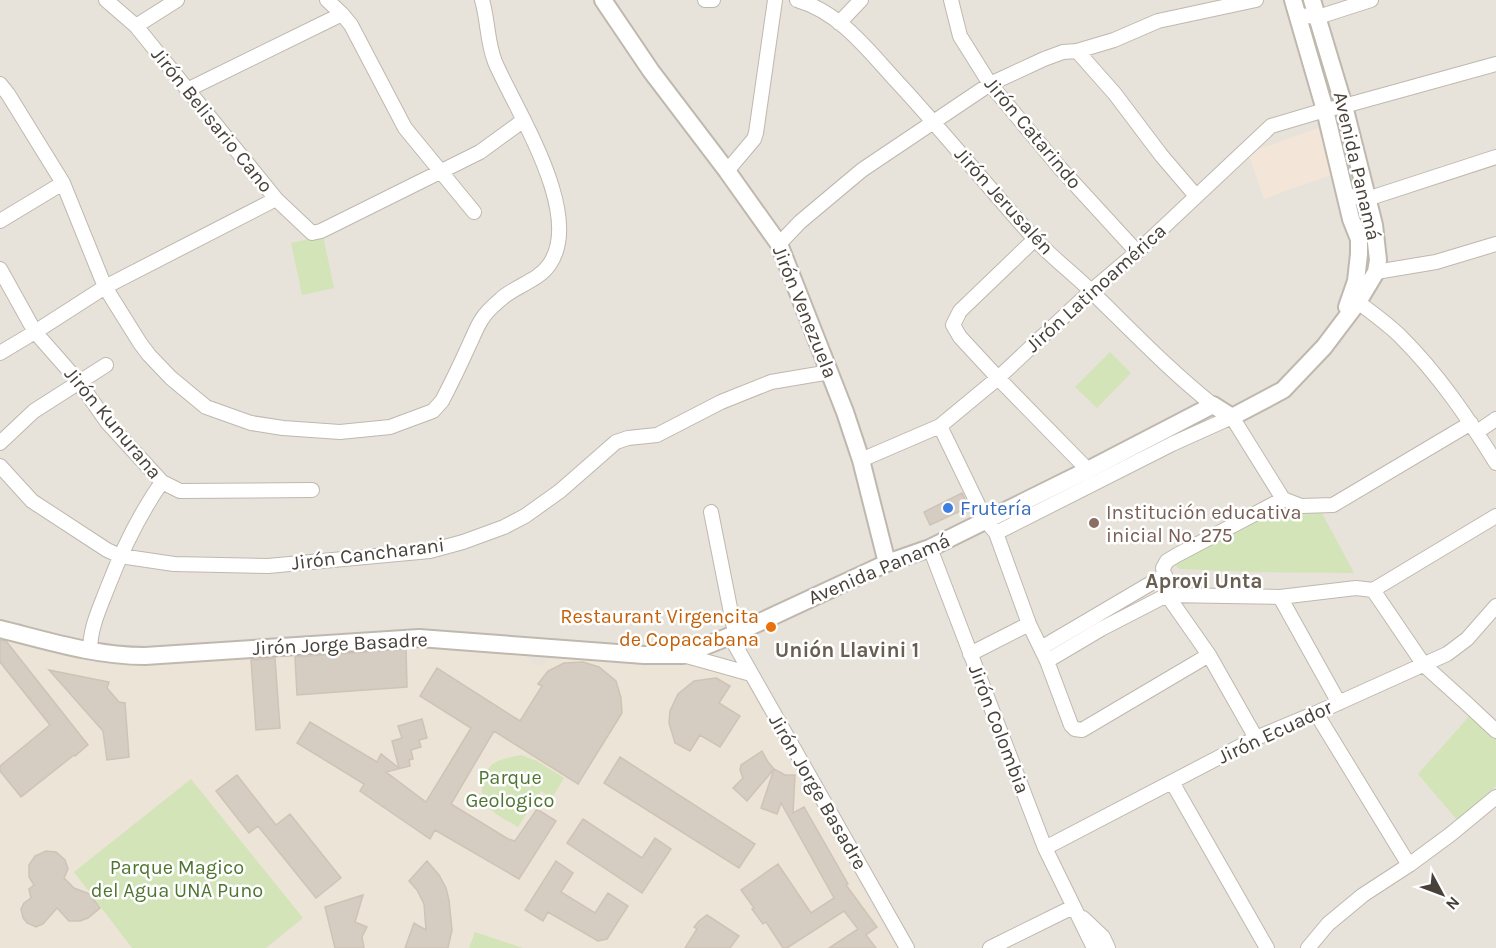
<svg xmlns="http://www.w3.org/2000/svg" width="1496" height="948" font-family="Karla,sans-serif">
<rect width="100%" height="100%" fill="#f4f1eb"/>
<!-- residential -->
<path fill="#e7e2da" d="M 0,0 L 1496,0 L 1496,948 L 0,948 Z"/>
<!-- commercial -->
<path fill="#f3e6d9" d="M 1318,128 L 1334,174 L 1264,199 L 1248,153 Z"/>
<!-- education -->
<path fill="#ece4d7" d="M 0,638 L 110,664 L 405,644 L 521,652 L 534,664 L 544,665 L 552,655 L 739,669 L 896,948 L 0,948 Z"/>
<!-- green -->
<path fill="#d3e4b8" d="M 323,236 L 334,288 L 302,295 L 291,243 Z
M 1110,352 L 1131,373 L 1097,408 L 1075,387 Z
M 1322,513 L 1354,573 L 1251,572 L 1180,569 L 1174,565 L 1175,560 L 1260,516 Z
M 1472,713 L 1496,735 L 1496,786 L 1457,820 L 1418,774 Z
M 521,755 L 537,761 L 564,778 L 552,798 L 541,791 L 518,827 C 508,821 494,815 487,805 C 482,798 481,791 483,783 C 487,760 501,759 521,755 Z
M 191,779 L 303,918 L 266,948 L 132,948 L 74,872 Z
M 475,932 L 523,948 L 469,948 Z"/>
<!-- building -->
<path fill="#d5ccc2" stroke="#cfc3b5" stroke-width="1.5" d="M 962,493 L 969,507 L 930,525 L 924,512 Z
M 0,640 L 6,641 L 88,745 L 75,756 L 74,755 L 21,797 L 0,771 L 0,766 L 50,725 L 0,662 Z
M 406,649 L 407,687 L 297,695 L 295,657 Z
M 275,658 L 280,728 L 256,730 L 251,660 Z
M 583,662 L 599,667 L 616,681 L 621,698 L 622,713 L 578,784 L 494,731 L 451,804 L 508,839 L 515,841 L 537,809 L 556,821 L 519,879 L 435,830 L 430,839 L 360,791 L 364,784 L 297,743 L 310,722 L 377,762 L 381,754 L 399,768 L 392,741 L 402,738 L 398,726 L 422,719 L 427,738 L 419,740 L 421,747 L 411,750 L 413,759 L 409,760 L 410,766 L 386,772 L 426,802 L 471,728 L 420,696 L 437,668 L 520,721 L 542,686 L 538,684 L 548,671 L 564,663 Z
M 49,670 L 109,682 L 107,688 L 119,702 L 125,703 L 129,757 L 107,760 L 103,731 Z
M 716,678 L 730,686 L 719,703 L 740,716 L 720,747 L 700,735 L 690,751 L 675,743 L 669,723 L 670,711 L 678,694 L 694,681 Z
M 762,751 L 768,762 L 774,769 L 747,801 L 733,788 L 743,778 L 740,770 L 741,765 Z
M 620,757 L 755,844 L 739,868 L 604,783 Z
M 774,769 L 785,775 L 795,775 L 793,813 L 804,807 L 848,884 L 846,885 L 877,927 L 866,935 L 876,948 L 829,948 L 858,929 L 844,911 L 787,948 L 783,948 L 766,922 L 763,924 L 752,909 L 754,908 L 741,890 L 778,864 L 811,913 L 834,898 L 781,803 L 777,814 L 761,808 Z
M 237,775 L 276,825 L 290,814 L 341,878 L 316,898 L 258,826 L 249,833 L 216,791 Z
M 583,819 L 642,858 L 655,838 L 671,849 L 642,893 L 567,843 Z
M 46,851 L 56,852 L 65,860 L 68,869 L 64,878 L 74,888 L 90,894 L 100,908 L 88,918 L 80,921 L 69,921 L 57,908 L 43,924 L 36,927 L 27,923 L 23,918 L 21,909 L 24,903 L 31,898 L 29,889 L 34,885 L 29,877 L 29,865 L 35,856 Z
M 427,861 L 439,875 L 446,888 L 449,900 L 452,930 L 448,948 L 405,948 L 414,923 L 426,930 L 424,904 L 417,890 L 409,881 Z
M 556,861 L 573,873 L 561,892 L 595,913 L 608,893 L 628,906 L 607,939 L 598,941 L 548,912 L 543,921 L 525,910 Z
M 363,895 L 355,922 L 367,927 L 362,937 L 364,948 L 335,948 L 325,907 Z
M 707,915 L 739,936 L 730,948 L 685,948 L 697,929 L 694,927 L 699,921 Z"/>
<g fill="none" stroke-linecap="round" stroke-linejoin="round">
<defs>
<path id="minor" d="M 106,0 L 136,26 L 276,199 L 312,233 L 321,231 L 480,152 L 524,120
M 327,0 L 342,14 L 351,25 L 405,128 L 474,212
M 705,0 L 713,0
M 797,0 C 842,13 870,53 901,86 C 946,135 988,187 1033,237 C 1051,257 1074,274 1093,293 C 1132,331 1170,371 1213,405
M 951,0 L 960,36 L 990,84 L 1060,168 L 1137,252
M 1297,15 L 1318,17 L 1371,0
M 839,23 L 861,0
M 136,26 L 177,0
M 1077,51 L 1115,94 L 1161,155 L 1196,196
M 0,84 L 8,94 L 63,183 L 105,287 L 140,343 L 149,355 L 171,378 L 206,407 L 251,423 L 283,428 L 340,432 L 390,427 L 433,411 L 442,401 C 452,382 461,363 470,343 C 474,335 477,326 482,319 C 486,312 494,305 501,299 C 515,286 538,281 549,265 C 585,215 516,111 495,62 C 487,42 488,20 482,0
M 187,90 L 342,14
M 727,171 L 754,139 L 756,133 L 775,0
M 1345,195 L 1367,199 L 1496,157
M 0,221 L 63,183
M 1035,239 L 960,311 L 953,325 L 960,337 L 998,378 L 1088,470
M 779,244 L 800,222 L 862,170 L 990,84 L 1044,59 L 1063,52 L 1077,51 L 1114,40 L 1158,21 L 1256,0
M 0,269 L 35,332 L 79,382 L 107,422 L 162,482 L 180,491 L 312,490
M 1376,272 L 1436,262 L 1496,244
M 1358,302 C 1372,313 1388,324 1401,337 C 1439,375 1468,418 1496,463
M 0,353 L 35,332 L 105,287 L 276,199
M 940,426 L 986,521 L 996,533 L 1029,624 L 1047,661 L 1071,725 L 1075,729 L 1082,730 L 1209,655
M 1477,432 L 1496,419
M 0,443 L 34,411 L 106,365
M 861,460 L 940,426 L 998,378 L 1091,291 L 1137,252 L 1271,126 L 1325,110 L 1344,106 L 1496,64
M 0,466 L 32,501 L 107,550 L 120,556 L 174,564 L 268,566 L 430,551 L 463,542 L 504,527 L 525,516 L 560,491 L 616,442 L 628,438 L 657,435 L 721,402 L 771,382 L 830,372
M 711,512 L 735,633
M 996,533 L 1172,444 L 1232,417 L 1283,499 L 1301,506 L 1333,505 L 1471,423
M 930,548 L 1045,848 L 1094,948
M 1373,590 L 1424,665 L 1465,702 L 1496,731
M 1280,597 L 1339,703
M 730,636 L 907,948
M 1041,648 L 1165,575
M 90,651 C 90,628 99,610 107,589 C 122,550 138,516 162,482
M 970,654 L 1029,624
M 683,655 L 751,674
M 1047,661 L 1101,629 L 1167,595 L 1280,597 L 1356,588 L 1373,590 L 1496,516
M 1316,713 L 1409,865
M 1256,738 L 1209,655 L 1167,595 L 1163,568 L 1167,561 L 1177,555 L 1283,499
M 1172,782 L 1267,948
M 1045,848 L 1256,738 L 1316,713 L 1447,654 L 1467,639 L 1496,606
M 1083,918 L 1103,937 L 1108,948
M 990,948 L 1073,907
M 1308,948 L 1328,924 L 1363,895 L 1409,865 L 1451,834 L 1496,797"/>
<path id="tertiary" d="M 603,0 L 651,71 L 727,171 L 779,244 L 845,412 L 861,460 L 887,563
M 1293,0 L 1325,110 L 1351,219 L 1359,239 L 1359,254 L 1356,281 L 1347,307
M 0,629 C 48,641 95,656 145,656 L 419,638 L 644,655 L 683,655 L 730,636 L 887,563 L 930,548 L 1088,470 L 1213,405 L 1232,417 L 1283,390 L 1324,347 L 1358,302 L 1376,272 L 1378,260 L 1374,225 L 1344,106 L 1312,0"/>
</defs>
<!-- minor casing -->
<use href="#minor" stroke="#bfb8ae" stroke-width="16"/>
<!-- tertiary casing -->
<use href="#tertiary" stroke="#bfb8ae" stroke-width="20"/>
<!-- minor -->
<use href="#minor" stroke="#fff" stroke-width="14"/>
<!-- tertiary -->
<use href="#tertiary" stroke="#fff" stroke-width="16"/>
</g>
<!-- markers -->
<circle fill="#3f7fe0" stroke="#fff" stroke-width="2" cx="948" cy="508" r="6"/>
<circle fill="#8d6e63" stroke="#fff" stroke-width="2" cx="1094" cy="523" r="6"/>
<circle fill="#e8710a" stroke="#fff" stroke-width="2" cx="771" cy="627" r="6"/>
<g text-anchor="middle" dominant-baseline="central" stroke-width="5" stroke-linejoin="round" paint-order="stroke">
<!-- street labels -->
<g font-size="20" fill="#48413a" stroke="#fff">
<text transform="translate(212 120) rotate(51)">Jirón Belisario Cano</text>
<text transform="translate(1033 133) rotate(50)">Jirón Catarindo</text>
<text transform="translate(1357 166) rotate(77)">Avenida Panamá</text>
<text transform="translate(1004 201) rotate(48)">Jirón Jerusalén</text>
<text transform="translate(1096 288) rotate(-42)">Jirón Latinoamérica</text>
<text transform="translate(805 312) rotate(68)">Jirón Venezuela</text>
<text transform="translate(113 423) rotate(50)">Jirón Kunurana</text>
<text transform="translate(368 554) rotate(-7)">Jirón Cancharani</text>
<text transform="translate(879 569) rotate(-23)">Avenida Panamá</text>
<text transform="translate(340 644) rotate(-3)">Jirón Jorge Basadre</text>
<text transform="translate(999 729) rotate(69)">Jirón Colombia</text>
<text transform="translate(1275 732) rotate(-25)">Jirón Ecuador</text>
<text transform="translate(818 792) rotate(60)">Jirón Jorge Basadre</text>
</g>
<!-- shop labels -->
<g font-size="20" fill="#366cbe" stroke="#fff" text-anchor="start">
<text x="960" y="508">Frutería</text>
</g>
<!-- education labels -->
<g font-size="20" fill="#785e54" stroke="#fff" text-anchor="start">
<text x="1106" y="512">Institución educativa<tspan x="1106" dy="23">inicial No. 275</tspan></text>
</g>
<!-- food labels -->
<g font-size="20" fill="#c56008" stroke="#fff" text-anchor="end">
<text x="759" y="616">Restaurant Virgencita<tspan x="759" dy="23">de Copacabana</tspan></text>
</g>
<!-- park labels -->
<g font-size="20" fill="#507532" stroke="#fff">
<text x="510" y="777">Parque<tspan x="510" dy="23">Geologico</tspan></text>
<text x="177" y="867">Parque Magico<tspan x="177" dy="23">del Agua UNA Puno</tspan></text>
</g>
<!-- neighbourhood labels -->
<g font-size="21" font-weight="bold" fill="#695e52" stroke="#fff">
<text x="1204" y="581">Aprovi Unta</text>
<text x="847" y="650">Unión Llavini 1</text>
</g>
</g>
<!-- north arrow -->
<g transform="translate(1442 894) rotate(131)" stroke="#ffffff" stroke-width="4.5" paint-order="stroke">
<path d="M0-4.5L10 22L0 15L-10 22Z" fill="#48413a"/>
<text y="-9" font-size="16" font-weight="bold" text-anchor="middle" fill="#48413a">N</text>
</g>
</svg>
